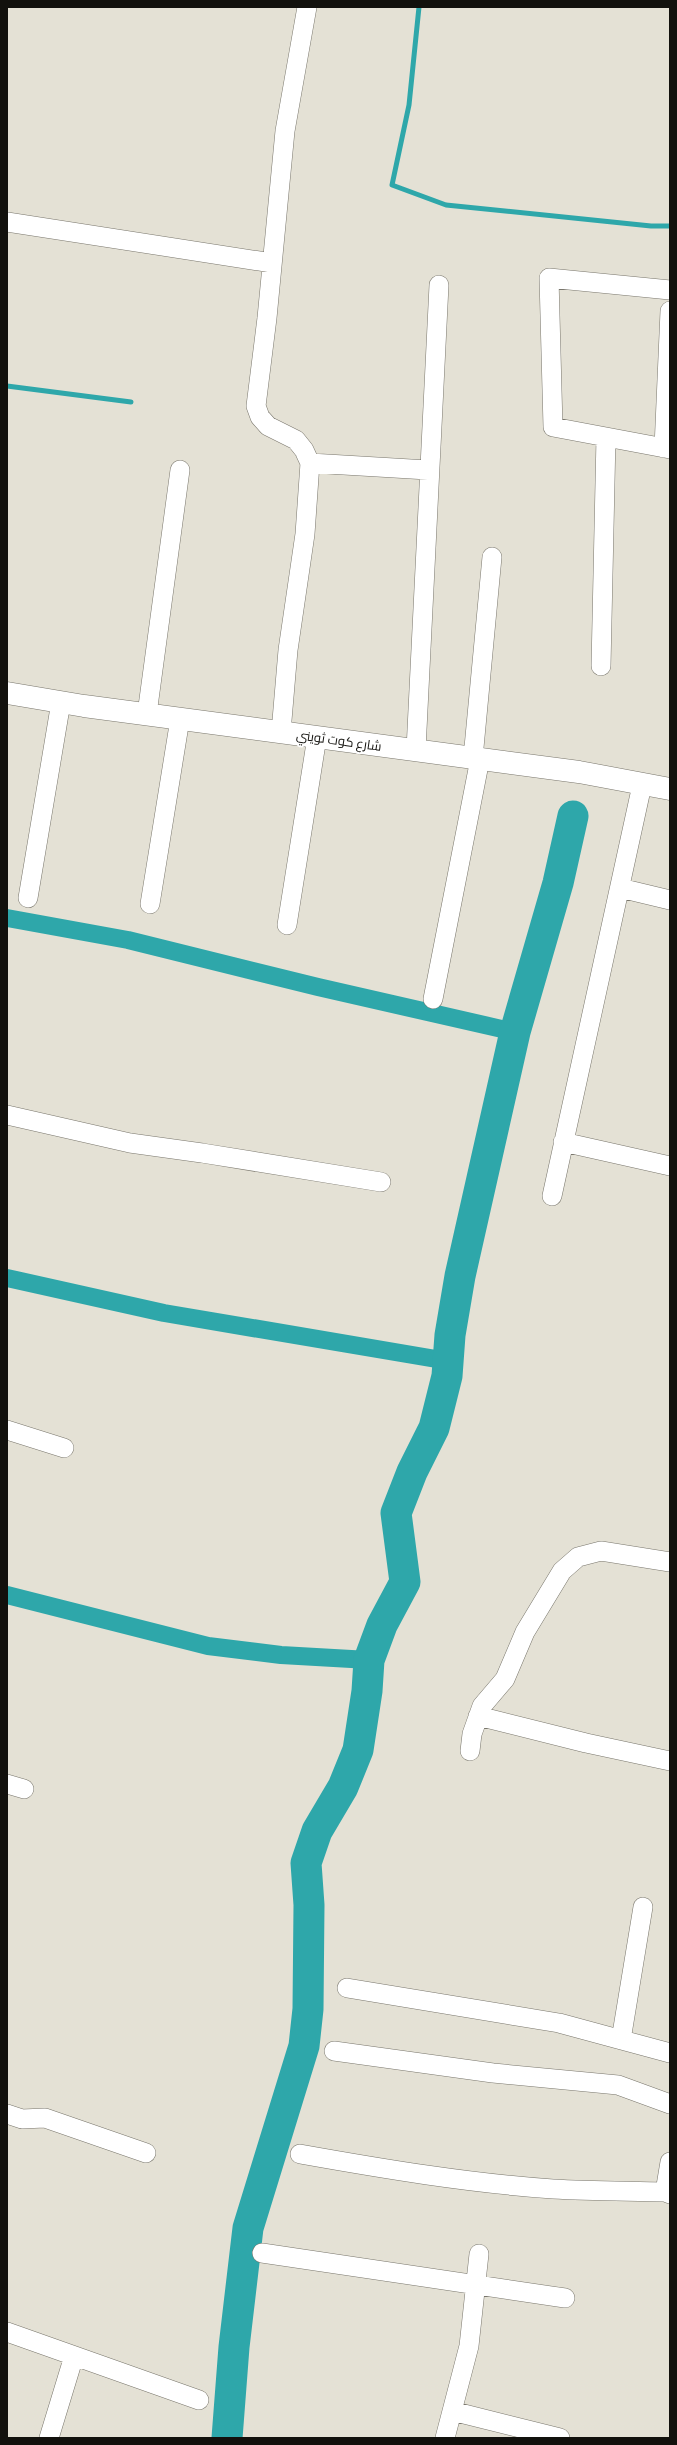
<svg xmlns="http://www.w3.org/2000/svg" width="677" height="2445" font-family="Cabin,Cairo,sans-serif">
<rect width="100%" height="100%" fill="#e4e1d5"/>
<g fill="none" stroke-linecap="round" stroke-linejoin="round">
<!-- stream -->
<path stroke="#2ea7aa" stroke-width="5" d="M 419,7 L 409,105 L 392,185 L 446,205 L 651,226 L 670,226
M 7,386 L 131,402"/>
<!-- canal -->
<path stroke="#2ea7aa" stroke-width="18" d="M 7,918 L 128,940 L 318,987 L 515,1032
M 7,1278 L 164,1313 L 448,1361
M 7,1595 L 208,1646 L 281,1655 L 369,1660"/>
<!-- river -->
<path stroke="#2ea7aa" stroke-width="31" d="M 227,2438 L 234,2347 L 248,2228 L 304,2046 L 308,2009 L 309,1905 L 306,1863 L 317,1831 L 343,1787 L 358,1750 L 367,1691 L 369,1660 L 382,1625 L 405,1582 L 396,1513 L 412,1472 L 434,1428 L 447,1376 L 450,1335 L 460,1276 L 515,1032 L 558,883 L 573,816"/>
<defs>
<path id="minor" d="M 7,222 L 272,263
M 670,290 L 549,278 L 553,427 L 670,449
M 664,448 L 670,311
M 310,463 L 428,470
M 601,666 L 606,437
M 147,714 L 180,470
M 281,732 L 288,650 L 305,534 L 310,463 L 304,450 L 296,440 L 268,426 L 260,417 L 256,406 L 267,318 L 285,131 L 307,7
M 416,750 L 439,285
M 473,758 L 492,557
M 620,888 L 670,900
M 28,898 L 61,702
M 150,904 L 180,719
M 287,925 L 317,737
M 433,999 L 480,759
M 7,1115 L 130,1143 L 202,1153 L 381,1182
M 563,1142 L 670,1166
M 552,1196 L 642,785
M 7,1430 L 64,1448
M 478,1716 L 586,1743 L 670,1761
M 470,1751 L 472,1734 L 482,1706 L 505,1679 L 525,1632 L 562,1571 L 578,1557 L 601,1551 L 670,1562
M 7,1784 L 24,1789
M 347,1988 L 559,2023 L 670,2053
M 621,2040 L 643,1907
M 334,2051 L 493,2073 L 618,2085 L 670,2104
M 7,2114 L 22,2119 L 45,2118 L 146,2153
M 300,2154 C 384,2169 468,2183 553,2189 C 590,2191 628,2191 665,2192 L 670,2194
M 665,2192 L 670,2162
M 262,2253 L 565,2298
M 7,2332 L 199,2400
M 452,2411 L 560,2438
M 49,2438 L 74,2356
M 445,2438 L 469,2346 L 479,2254"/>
<path id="secondary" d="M 7,693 L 84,706 L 579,772 L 670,789"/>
</defs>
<!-- minor casing -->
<use href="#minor" stroke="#79766c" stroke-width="20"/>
<!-- secondary casing -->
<use href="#secondary" stroke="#79766c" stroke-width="23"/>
<!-- minor -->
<use href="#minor" stroke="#fff" stroke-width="19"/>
<!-- secondary -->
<use href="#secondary" stroke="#fff" stroke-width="22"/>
</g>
<g text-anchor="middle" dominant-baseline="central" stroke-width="4" stroke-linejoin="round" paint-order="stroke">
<!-- street labels -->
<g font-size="13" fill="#12110d" stroke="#fff">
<text transform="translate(339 740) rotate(8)">شارع كوت ثويني</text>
</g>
</g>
<!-- border -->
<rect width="677" height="2445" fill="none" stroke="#12110d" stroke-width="16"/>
</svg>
